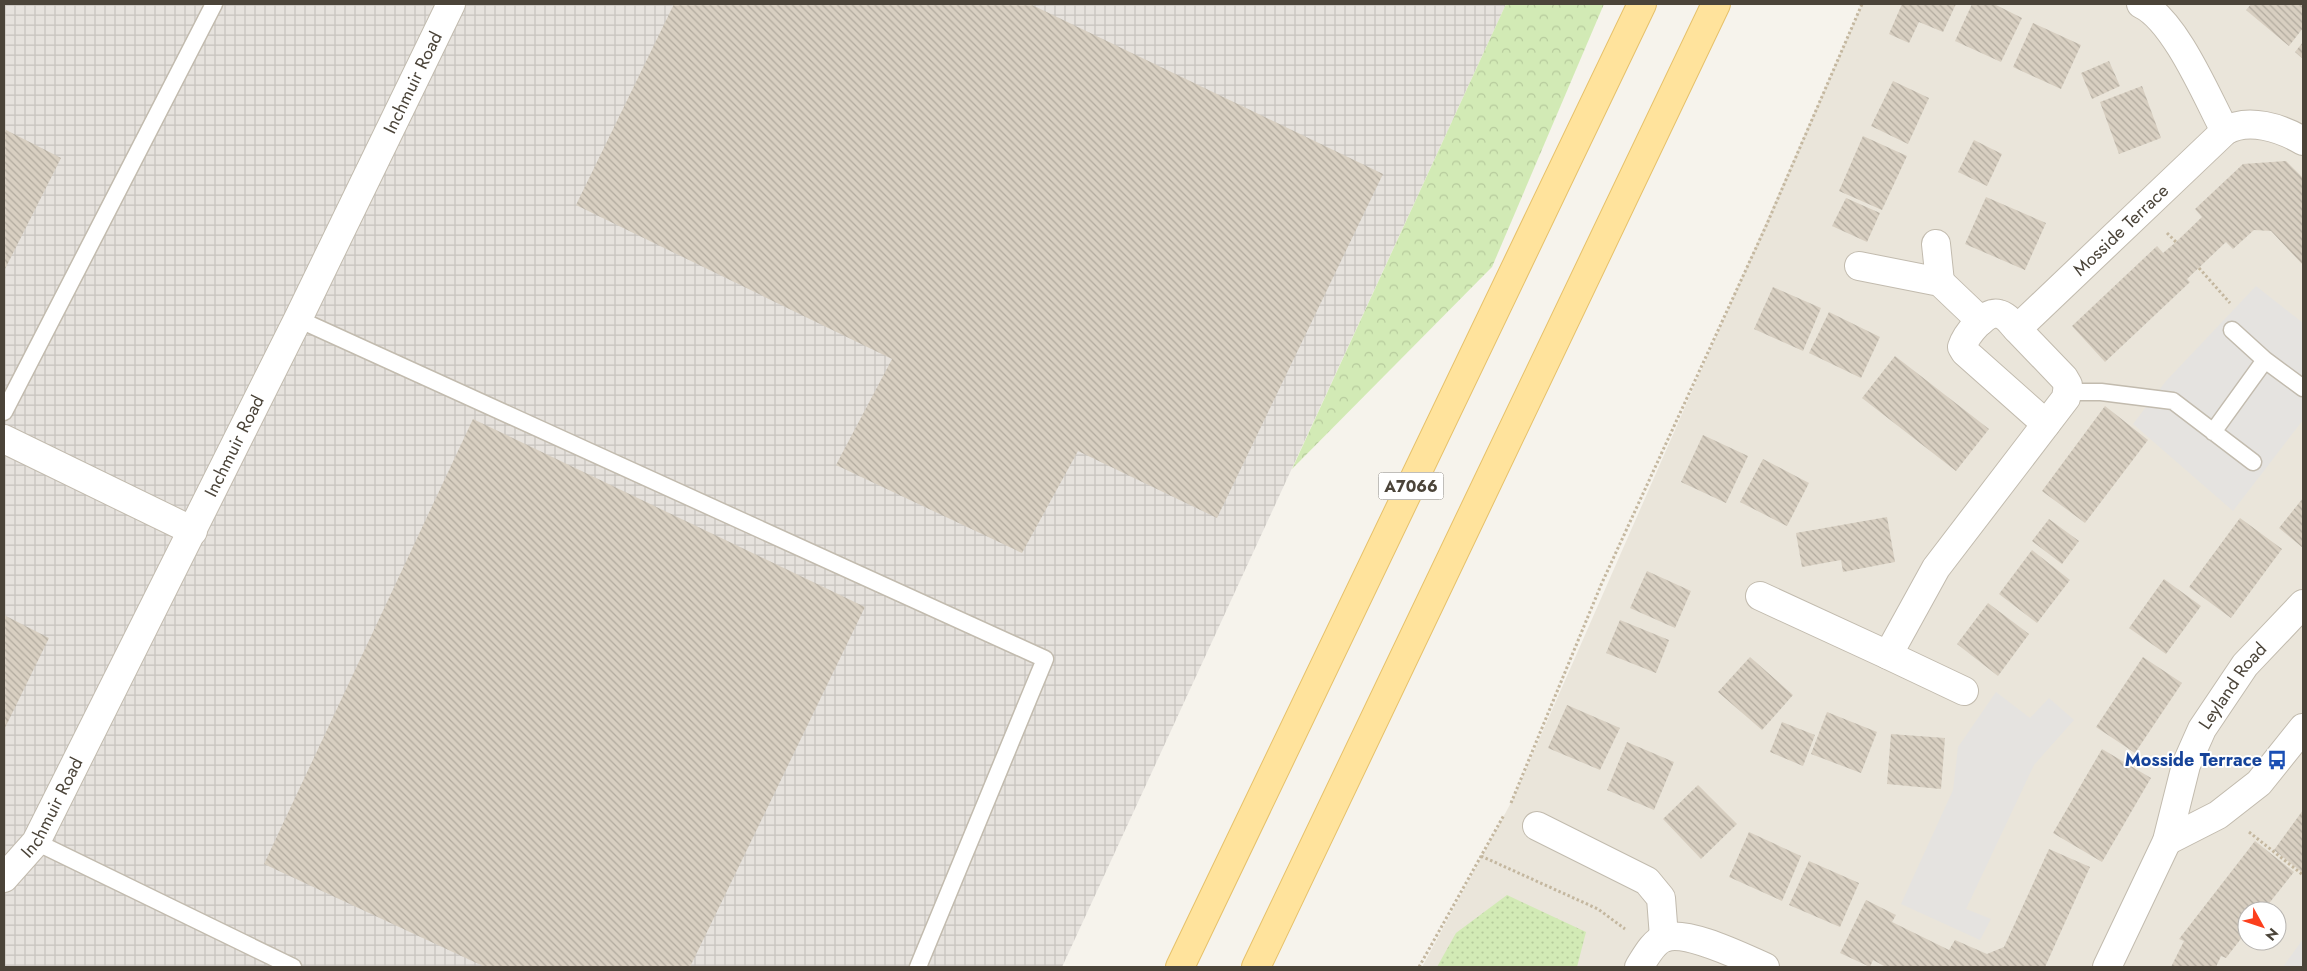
<svg xmlns="http://www.w3.org/2000/svg" width="2307" height="971" font-family="Jost,sans-serif">
<defs>
<pattern id="industrial-grid" width="8" height="8" patternUnits="userSpaceOnUse" patternTransform="scale(1.25)"><rect width="8" height="8" fill="#e6e2dd"/><path d="M0 4h8M4 0v8" fill="none" stroke="#c7c3be"/></pattern>
<pattern id="forest-crowns" width="20" height="18" patternUnits="userSpaceOnUse" patternTransform="scale(1.25)"><rect width="20" height="18" fill="#d2eab5"/><path d="M2 6a3 3 0 1 1 6 0M12 15a3 3 0 1 1 6 0" fill="none" stroke="#b6ca9c"/></pattern>
<pattern id="park-dots" width="8" height="8" patternUnits="userSpaceOnUse" patternTransform="scale(1.25)"><rect width="8" height="8" fill="#d2eab5"/><path d="M2 2h.1M6 6h.1" fill="none" stroke="#b6ca9c" stroke-width="1.8" stroke-linecap="round"/></pattern>
<pattern id="building-back-hatch" width="6" height="6" patternUnits="userSpaceOnUse" patternTransform="scale(1.25)"><rect width="6" height="6" fill="#d8cfc1"/><path d="M-1 5l2 2M0 0l6 6M5-1l2 2" fill="none" stroke="#b1aa9e"/></pattern>
</defs>
<rect width="100%" height="100%" fill="#f6f3ec"/>
<!-- residential -->
<path fill="#eae5da" fill-rule="evenodd" d="M 1862,4 L 2303,4 L 2303,967 L 1422,967 L 1513,799 ZM 2247,911 L 2277,911 L 2277,941 L 2247,941 Z"/>
<!-- industrial -->
<path fill="url(#industrial-grid)" d="M 4,4 L 1506,4 L 1062,967 L 4,967 Z"/>
<!-- forest -->
<path fill="url(#forest-crowns)" d="M 1506,4 L 1604,4 L 1492,267 L 1292,469 Z"/>
<!-- park -->
<path fill="url(#park-dots)" d="M 1507,895 L 1586,932 L 1577,967 L 1437,967 L 1456,933 Z"/>
<!-- parking -->
<path fill="#e5e3e0" d="M 2256,286 L 2303,323 L 2303,420 L 2233,511 L 2133,424 L 2166,381 Z
M 1996,692 L 2030,718 L 2049,698 L 2074,720 L 2034,765 L 1966,909 L 1991,919 L 1980,940 L 1901,904 L 1953,790 L 1958,747 Z
M 2303,939 L 2303,967 L 2283,967 Z"/>
<!-- building -->
<path fill="url(#building-back-hatch)" d="M 674,4 L 1030,4 L 1383,174 L 1217,518 L 1078,451 L 1022,553 L 836,465 L 892,359 L 576,205 Z
M 1902,4 L 1956,4 L 1943,32 L 1919,22 L 1909,43 L 1889,34 Z
M 1972,4 L 1994,4 L 2022,18 L 2001,62 L 1955,41 Z
M 2251,4 L 2303,4 L 2303,28 L 2289,46 L 2246,10 Z
M 2033,23 L 2081,45 L 2061,89 L 2013,67 Z
M 2303,42 L 2303,59 L 2295,52 Z
M 2109,61 L 2120,86 L 2092,99 L 2081,73 Z
M 1893,81 L 1929,98 L 1908,144 L 1871,126 Z
M 2142,86 L 2161,138 L 2119,154 L 2100,102 Z
M 4,129 L 61,158 L 4,271 Z
M 1863,136 L 1907,156 L 1882,210 L 1839,191 Z
M 1974,140 L 2002,154 L 1987,186 L 1958,172 Z
M 2286,161 L 2303,178 L 2303,265 L 2271,231 L 2254,230 L 2233,249 L 2226,242 L 2187,279 L 2190,282 L 2105,362 L 2072,326 L 2157,246 L 2163,253 L 2176,242 L 2202,217 L 2195,209 L 2243,164 Z
M 1986,197 L 2046,223 L 2025,270 L 1965,244 Z
M 1846,198 L 1880,213 L 1867,242 L 1832,226 Z
M 1773,287 L 1821,308 L 1803,351 L 1754,329 Z
M 1829,312 L 1880,337 L 1861,378 L 1809,353 Z
M 1895,356 L 1989,429 L 1956,471 L 1862,398 Z
M 2105,406 L 2148,440 L 2085,523 L 2042,491 Z
M 473,419 L 865,607 L 690,967 L 485,967 L 264,864 Z
M 1703,435 L 1748,456 L 1726,503 L 1681,482 Z
M 1763,459 L 1809,483 L 1787,526 L 1740,502 Z
M 2303,498 L 2303,548 L 2279,528 Z
M 1887,517 L 1895,562 L 1843,572 L 1841,560 L 1802,567 L 1796,533 Z
M 2240,518 L 2282,549 L 2231,618 L 2189,587 Z
M 2049,519 L 2079,541 L 2062,564 L 2032,541 Z
M 2032,550 L 2070,580 L 2037,623 L 1999,594 Z
M 1647,571 L 1691,591 L 1675,628 L 1630,608 Z
M 2164,579 L 2201,606 L 2166,654 L 2129,628 Z
M 1988,603 L 2029,634 L 1998,676 L 1957,644 Z
M 4,615 L 49,638 L 4,730 Z
M 1620,620 L 1669,640 L 1656,673 L 1606,653 Z
M 1750,657 L 1793,695 L 1762,730 L 1718,692 Z
M 2143,657 L 2182,683 L 2135,753 L 2096,727 Z
M 1567,705 L 1620,728 L 1600,770 L 1548,748 Z
M 1827,712 L 1877,732 L 1861,773 L 1811,754 Z
M 1782,722 L 1815,735 L 1803,766 L 1770,752 Z
M 1891,734 L 1945,738 L 1941,789 L 1887,784 Z
M 1627,742 L 1674,762 L 1654,810 L 1607,790 Z
M 2102,749 L 2151,778 L 2102,862 L 2053,833 Z
M 1698,785 L 1737,824 L 1701,859 L 1663,819 Z
M 2303,810 L 2303,873 L 2274,850 Z
M 1749,832 L 1801,856 L 1782,901 L 1729,877 Z
M 2255,841 L 2294,872 L 2263,911 L 2247,911 L 2247,931 L 2226,958 L 2221,956 L 2216,967 L 2171,967 L 2184,941 L 2179,939 Z
M 2049,849 L 2090,867 L 2045,967 L 1886,967 L 1873,960 L 1870,967 L 1840,953 L 1866,900 L 1896,915 L 1892,922 L 1949,950 L 1955,940 L 1987,954 L 2004,947 Z
M 1809,861 L 1859,883 L 1840,927 L 1789,905 Z"/>
<g fill="none" stroke-linecap="round" stroke-linejoin="round">
<defs>
<path id="service" d="M 298,319 L 1045,659 L 918,967
M 2232,330 L 2265,360
M 2068,392 L 2101,392 L 2173,401 L 2253,462
M 4,412 L 214,4
M 2213,432 L 2265,360 L 2303,388
M 36,842 L 293,967"/>
<g id="minor">
<path d="M 2141,4 C 2175,20 2207,97 2225,131"/>
<path d="M 1936,244 L 1940,282"/>
<path d="M 1859,266 L 1940,282 L 1981,321"/>
<path d="M 2017,329 C 2012,324 2006,315 1999,314 C 1985,310 1966,335 1962,347 L 1965,352 L 2046,424"/>
<path d="M 4,439 L 193,531"/>
<path d="M 1760,596 L 1888,655"/>
<path id="s1" d="M 1964,691 L 1888,655 L 1936,568 L 2066,398 L 2068,385 L 2064,378 L 2017,329 L 2225,131 C 2248,117 2281,128 2303,141"/>
<path d="M 1537,826 L 1647,881 L 1661,898 L 1664,937"/>
<path id="s2" d="M 4,878 L 36,842 L 298,319 L 451,4"/>
<path d="M 1639,967 C 1645,958 1653,942 1664,938 C 1686,929 1744,958 1765,967"/>
</g>
<g id="tertiary">
<path d="M 2167,841 L 2218,815 L 2259,783 L 2303,728"/>
<path id="s3" d="M 2107,967 L 2167,841 L 2186,765 L 2202,729 L 2245,665 L 2303,604"/>
</g>
<path id="primary" d="M 1180,967 L 1642,4
M 1256,967 L 1716,4"/>
</defs>
<!-- service casing -->
<use href="#service" stroke="#c2bbae" stroke-width="19"/>
<!-- minor casing -->
<use href="#minor" stroke="#c2bbae" stroke-width="30"/>
<!-- tertiary casing -->
<use href="#tertiary" stroke="#c2bbae" stroke-width="30"/>
<!-- primary casing -->
<use href="#primary" stroke="#e6c16a" stroke-width="30"/>
<!-- path -->
<path stroke="#c4b79f" stroke-width="3" stroke-dasharray="2.5 2.5" stroke-linecap="butt" d="M 2167,233 L 2176,242
M 2199,268 L 2230,303
M 1511,803 L 1601,585 L 1766,226 L 1862,4
M 2249,832 L 2303,875
M 1481,856 L 1598,909 L 1625,929
M 1419,967 L 1504,815"/>
<!-- service -->
<use href="#service" stroke="#fff" stroke-width="16"/>
<!-- minor -->
<use href="#minor" stroke="#fff" stroke-width="28"/>
<!-- tertiary -->
<use href="#tertiary" stroke="#fff" stroke-width="28"/>
<!-- primary -->
<use href="#primary" stroke="#ffe39c" stroke-width="28"/>
</g>
<!-- icons -->
<defs>
<symbol id="bus-bare" viewBox="-9 -9 18 18"><path d="M-5-6H5V4H4V6H2V4H-2V6H-4V4H-5ZM-3.5-4V0h7V-4ZM-3.5 1.2v1.5H-2V1.2ZM2 1.2v1.5H3.5V1.2Z" fill="#1a4fb4" stroke="#fff" stroke-width="2.5" paint-order="stroke"/></symbol>
</defs>
<g fill-rule="evenodd">
<use href="#bus-bare" x="2263" y="746" width="28" height="28"/>
</g>
<g text-anchor="middle" dominant-baseline="central" stroke-width="4" stroke-linejoin="round" paint-order="stroke">
<!-- shield labels -->
<rect fill="#fff" stroke="#817c74" stroke-width="1" x="1378.5" y="472.5" width="65" height="27" rx="4"/>
<g font-size="16" font-weight="bold" fill="#4b4439">
<text x="1411" y="486">A7066</text>
</g>
<!-- street labels -->
<g font-size="18" fill="#4b4439" stroke="#fff">
<text stroke="none"><textPath href="#s2" startOffset="896">Inchmuir Road</textPath></text>
<text stroke="none"><textPath href="#s1" startOffset="630">Mosside Terrace</textPath></text>
<text stroke="none"><textPath href="#s2" startOffset="491">Inchmuir Road</textPath></text>
<text stroke="none"><textPath href="#s3" startOffset="310">Leyland Road</textPath></text>
<text stroke="none"><textPath href="#s2" startOffset="86">Inchmuir Road</textPath></text>
</g>
<!-- transit labels -->
<g font-size="18" font-weight="bold" fill="#164399" stroke="#fff" text-anchor="end">
<text x="2262" y="760">Mosside Terrace</text>
</g>
</g>
<!-- border -->
<rect width="2307" height="971" fill="none" stroke="#4b4439" stroke-width="10"/>
<!-- north arrow -->
<g transform="translate(2262 926) rotate(130)"><circle r="24" fill="#ffffff" stroke="#b7b4b0"/>
<path d="M0-4L9 19L0 12L-9 19Z" fill="#fc3f1d"/>
<text y="-8" font-size="14" font-weight="bold" text-anchor="middle" fill="#4b4439">N</text>
</g>
</svg>
